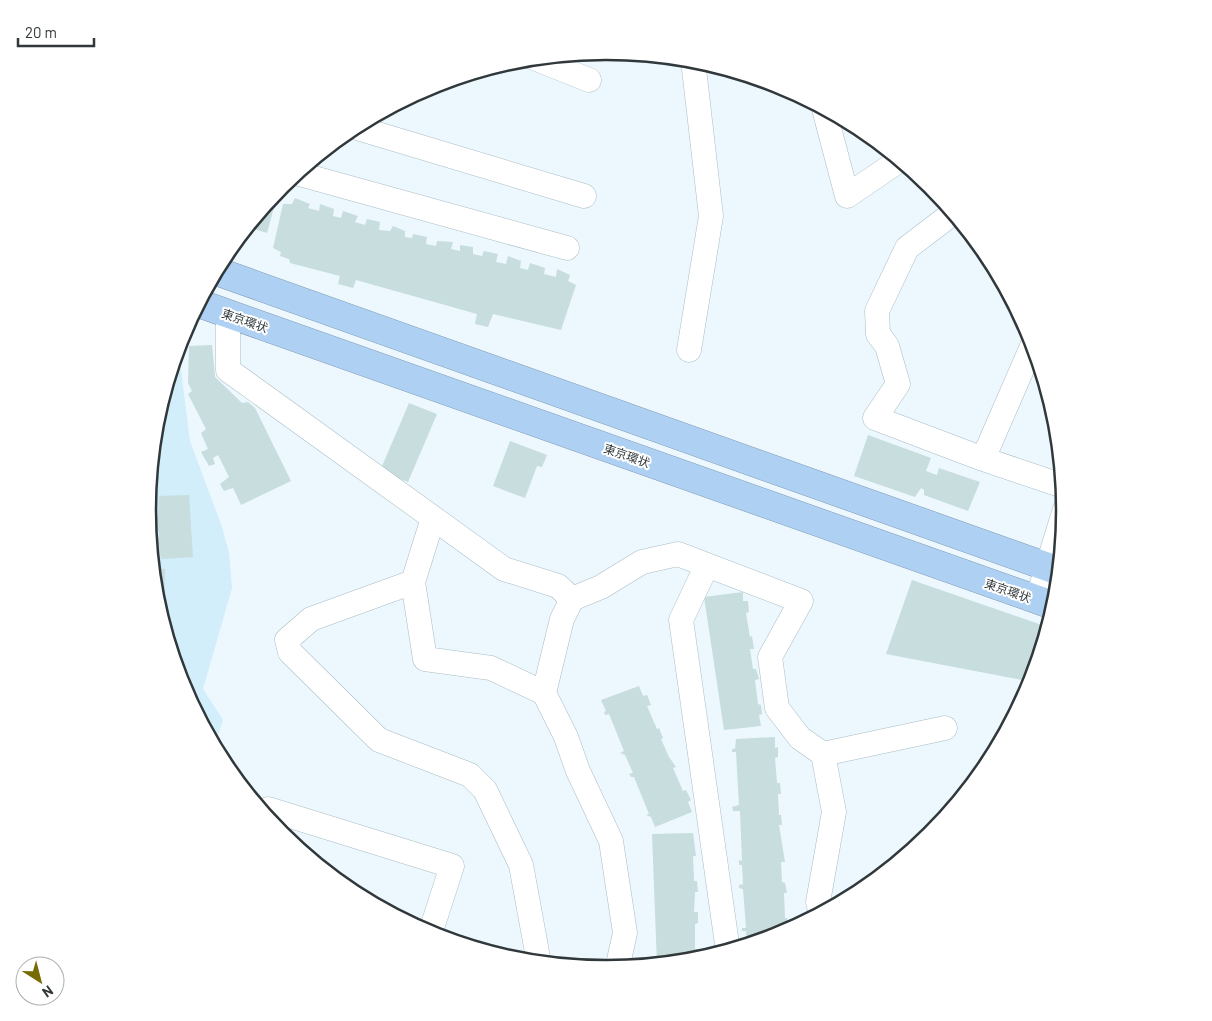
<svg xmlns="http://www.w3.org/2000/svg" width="1212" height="1021" font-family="Barlow,'Noto Sans JP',sans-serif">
<rect width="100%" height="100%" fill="#ecf8fd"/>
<!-- built -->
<path fill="#d2eefa" d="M 178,346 L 190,441 L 222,527 L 229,553 L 232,588 L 203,689 L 223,720 L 214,747 L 182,686 L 156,600 L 147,510 L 156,421 Z"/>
<!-- building -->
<path fill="#c7ddde" d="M 279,189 L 267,233 L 248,227 L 261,210 Z
M 295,198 L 310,204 L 308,208 L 319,211 L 320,204 L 334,209 L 333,216 L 341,218 L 343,211 L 358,216 L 355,222 L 365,225 L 367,219 L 380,222 L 379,230 L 390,231 L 393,226 L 405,231 L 405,237 L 412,238 L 413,234 L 427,237 L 426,244 L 436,246 L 437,241 L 453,242 L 451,249 L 460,251 L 460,245 L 473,247 L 473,254 L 482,256 L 484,251 L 498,254 L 496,262 L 506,264 L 508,256 L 521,261 L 520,268 L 528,270 L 530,263 L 545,268 L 544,274 L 556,277 L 557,269 L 570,275 L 568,281 L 576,285 L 561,330 L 493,314 L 488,327 L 475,324 L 477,314 L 356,280 L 353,288 L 338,284 L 340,276 L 290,263 L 289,259 L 280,256 L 281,252 L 273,248 L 283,204 L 292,204 Z
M 212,345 L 215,377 L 242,403 L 248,402 L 255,408 L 291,481 L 241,505 L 233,488 L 224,491 L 220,484 L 229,477 L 218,455 L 213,458 L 215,464 L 209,466 L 201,452 L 208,449 L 201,433 L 206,429 L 188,394 L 192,391 L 188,383 L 189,346 Z
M 409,403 L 437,414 L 408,482 L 380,471 Z
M 868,435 L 931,458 L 926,471 L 937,475 L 939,468 L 980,482 L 968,511 L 924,495 L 924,490 L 921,488 L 915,497 L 854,476 Z
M 510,441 L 547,455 L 542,467 L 537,466 L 525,498 L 493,486 Z
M 189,495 L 193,557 L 161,559 L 160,553 L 156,553 L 156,538 L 159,537 L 159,532 L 156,531 L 155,516 L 158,515 L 159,496 Z
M 152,568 L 165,569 L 164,606 L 157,606 L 156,600 Z
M 912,580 L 1042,625 L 1022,680 L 886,654 Z
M 743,592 L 743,601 L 748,601 L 749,612 L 746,613 L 750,637 L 752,636 L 754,649 L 750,649 L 753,669 L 756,669 L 759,679 L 755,680 L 758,704 L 761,705 L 762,714 L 759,715 L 761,726 L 724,730 L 704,597 Z
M 639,686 L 643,696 L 647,695 L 651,705 L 647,706 L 657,729 L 659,728 L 663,738 L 661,739 L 669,757 L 676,767 L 673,768 L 683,791 L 686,790 L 691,800 L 688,802 L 692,812 L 655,827 L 651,817 L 646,815 L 649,814 L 634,777 L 631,777 L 629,774 L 633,773 L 625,755 L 620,753 L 624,751 L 609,714 L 605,715 L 604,712 L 606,711 L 601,700 Z
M 775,737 L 775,748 L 778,747 L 778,757 L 775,758 L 777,783 L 780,783 L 781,794 L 778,794 L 779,815 L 781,815 L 782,825 L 779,825 L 785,862 L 781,862 L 782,882 L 785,883 L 787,893 L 784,893 L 785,918 L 787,918 L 788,929 L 781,935 L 759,942 L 747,942 L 746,931 L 742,931 L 742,928 L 746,928 L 743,889 L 739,888 L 739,885 L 743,884 L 742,865 L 739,865 L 739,860 L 742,861 L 740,811 L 733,811 L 732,807 L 739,805 L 736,752 L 732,752 L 732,749 L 735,749 L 736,739 Z
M 693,833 L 696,856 L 693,856 L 694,881 L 697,881 L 698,892 L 695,892 L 694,912 L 698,912 L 698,923 L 695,924 L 695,949 L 699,949 L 699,960 L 657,965 L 652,834 Z"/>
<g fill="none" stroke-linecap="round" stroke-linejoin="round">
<defs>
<path id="minor" d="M 534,58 L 589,80
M 824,109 L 847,196 L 900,160
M 354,127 L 584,196
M 296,173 L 567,248
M 953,213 L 907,248 L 877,311 L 878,334 L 887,346 L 898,384 L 875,418 L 983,459 L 1063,486
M 228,314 L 228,370 L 504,569 L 558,586 L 572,599
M 689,350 L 711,216 L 693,60
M 983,459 L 1033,344
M 433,518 L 413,582 L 425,659 L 491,668 L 544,693
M 707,565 L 681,620 L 728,951
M 413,582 L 311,619 L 287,640 L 290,652 L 379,740 L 470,775 L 485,790 L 521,865 L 539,963
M 1037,600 L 1065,509
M 823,754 L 945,728
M 266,816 L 268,809 L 452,866 L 430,934
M 617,969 L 625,933 L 611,841 L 578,771 L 566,737 L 544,693 L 562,619 L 572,599 L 601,587 L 642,562 L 678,554 L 801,601 L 770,657 L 777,708 L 800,738 L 823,754 L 834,812 L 818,902 L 821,914"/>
<path id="highway" d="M 216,271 L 1059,571
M 198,303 L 1055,606"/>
</defs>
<!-- minor casing -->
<use href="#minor" stroke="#aabdc4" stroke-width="25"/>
<!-- highway casing -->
<use href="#highway" stroke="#829bb3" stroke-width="29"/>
<!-- minor -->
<use href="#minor" stroke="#fff" stroke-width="24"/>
<!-- highway -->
<use href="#highway" stroke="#aed0f3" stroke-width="28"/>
</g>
<g text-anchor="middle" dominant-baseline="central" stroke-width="4" stroke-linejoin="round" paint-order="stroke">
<!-- street labels -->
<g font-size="12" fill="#30383b" stroke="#fff">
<text transform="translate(245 320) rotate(19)">東京環状</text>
<text transform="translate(627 455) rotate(19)">東京環状</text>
<text transform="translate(1008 590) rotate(19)">東京環状</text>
</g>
</g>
<!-- crop -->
<path d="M0 0H1212V1021H0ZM156 510a450 450 0 1 1 900 0a450 450 0 1 1-900 0Z" fill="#fff" fill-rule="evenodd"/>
<path fill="none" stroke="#30383b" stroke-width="2.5" d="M156 510a450 450 0 1 1 900 0a450 450 0 1 1-900 0Z"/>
<!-- north arrow -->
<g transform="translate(40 981) rotate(144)"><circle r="24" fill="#ffffff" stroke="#acafb1"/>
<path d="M0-4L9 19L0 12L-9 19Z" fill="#766b04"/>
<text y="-8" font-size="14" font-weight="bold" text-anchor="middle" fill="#30383b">N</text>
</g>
<!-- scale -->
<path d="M18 38v8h76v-8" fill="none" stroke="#30383b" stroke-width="2.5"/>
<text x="25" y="38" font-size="15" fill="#30383b" stroke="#ffffff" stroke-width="4" paint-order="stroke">20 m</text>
</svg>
